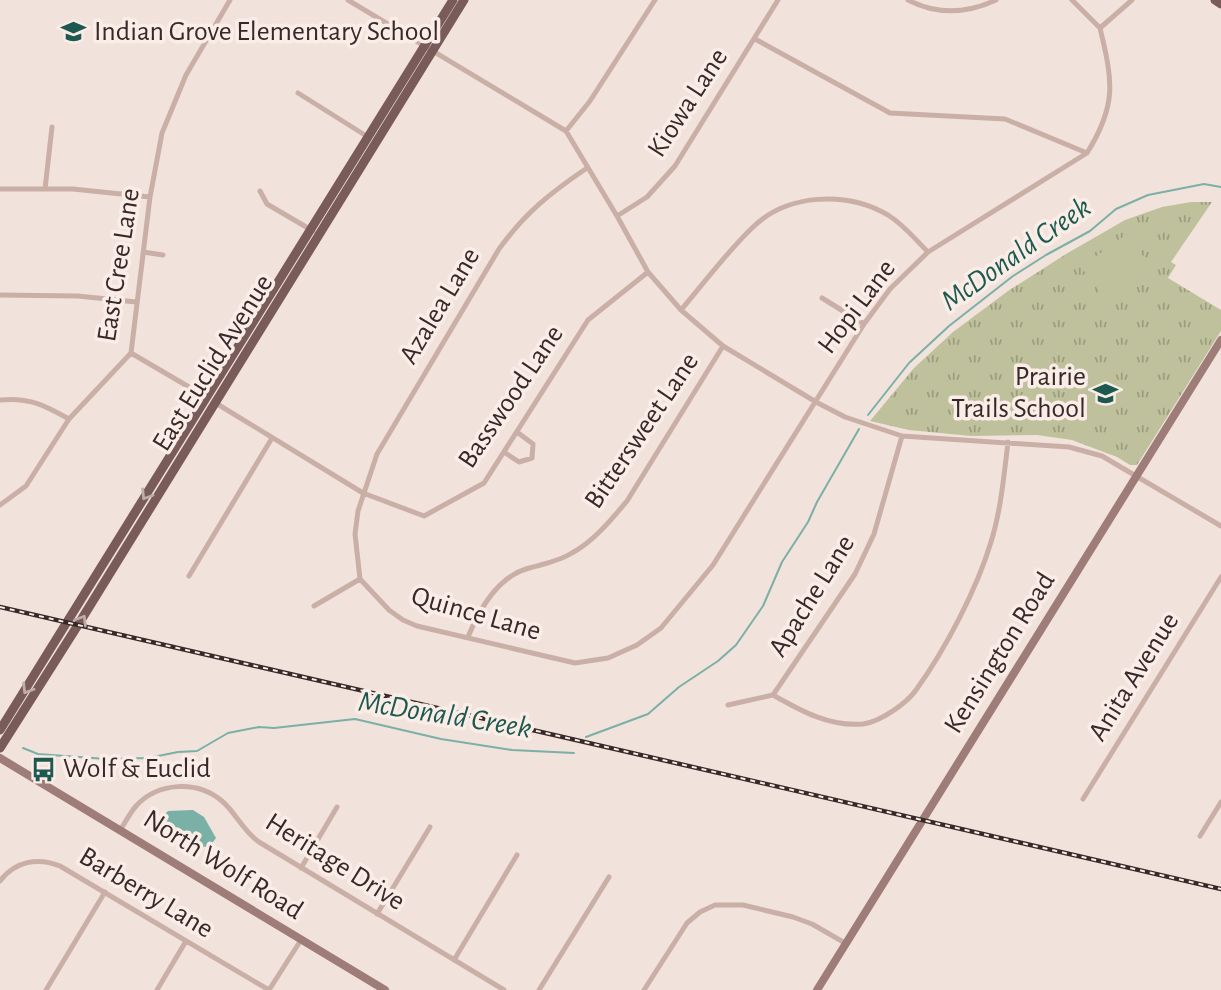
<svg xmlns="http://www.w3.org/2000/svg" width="1221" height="990" font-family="'Alegreya Sans',sans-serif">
<defs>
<pattern id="grass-tufts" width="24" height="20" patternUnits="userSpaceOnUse" patternTransform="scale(1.75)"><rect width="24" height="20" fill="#bec19b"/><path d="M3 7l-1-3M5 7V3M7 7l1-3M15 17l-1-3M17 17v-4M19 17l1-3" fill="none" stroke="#9b9d7e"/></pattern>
</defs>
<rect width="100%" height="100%" fill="#f2e2dc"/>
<!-- grass -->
<path fill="url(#grass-tufts)" d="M 1191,202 L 1212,202 L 1171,262 L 1176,265 L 1168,278 L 1221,310 L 1221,331 L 1137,465 L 1130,465 L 1117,457 L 1072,440 L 1037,435 L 971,436 L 909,430 L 870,421 L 914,368 L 953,332 L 1008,291 L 1066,254 L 1125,220 L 1162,207 Z"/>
<!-- pitch -->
<path fill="#bec19b" d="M 1127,234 L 1152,268 L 1107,301 L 1081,267 Z"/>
<!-- water -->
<path fill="#7ab0a5" d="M 193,810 L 204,817 L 216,838 L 210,846 L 203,847 L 164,824 L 163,816 L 168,811 Z"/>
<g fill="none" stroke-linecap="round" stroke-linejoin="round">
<!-- stream -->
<path stroke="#7ab0a5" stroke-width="2" d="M 868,415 L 909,363 L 949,326 L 1013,276 L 1046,255 L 1090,231 L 1116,209 L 1148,195 L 1204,184 L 1221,187
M 586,737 L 648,714 L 679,687 L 718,661 L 736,645 L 763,606 L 782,562 L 808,522 L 817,502 L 859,429
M 23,748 L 38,754 L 106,759 L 148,758 L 178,752 L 197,751 L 228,733 L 259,727 L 274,728 L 355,719 L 441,739 L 512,750 L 574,753"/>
<!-- minor -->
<path stroke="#caafa7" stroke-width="5" d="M 348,0 L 566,131 L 617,216 L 648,272 L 681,310 L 723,346 L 816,402 L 845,417 L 902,436 L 1069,447 L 1102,456 L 1221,526
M 908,0 C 937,15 966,14 996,0
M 1072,0 L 1100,28
M 755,39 L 890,113 L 1005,119 L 1087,153
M 298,93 L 368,137
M 566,131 L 590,101 L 655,0
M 587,168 C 550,193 525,213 499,249 L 377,454 L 358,511 L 355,534 L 360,579 L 389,610 L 403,620 L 417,626 L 575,663 L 608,658 L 637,645 L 661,628 L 713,565 L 864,324 L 890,289 L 928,252 L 1087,153 C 1117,105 1113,82 1100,28 L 1132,0
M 0,189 L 73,189 L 150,197
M 45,189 L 52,127
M 260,191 L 267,204 L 313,231
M 617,216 L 647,197 L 675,166 L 778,0
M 143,252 L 163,255
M 0,295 L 78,296 L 136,302
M 822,298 L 864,324
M 681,310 C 704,283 726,253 752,228 C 787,193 847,191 888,215 C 904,225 915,239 928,252
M 131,353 L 206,397
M 0,400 C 29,397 44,405 69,419
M 214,402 L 363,493 L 424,516 L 484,483 L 588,320 L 648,272
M 504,452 L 519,462 L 532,458 L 533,444 L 517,432
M 0,505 L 26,486 L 69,419 L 131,353 L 150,197 L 162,133 L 186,75 L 230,0
M 189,576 L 272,438
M 314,606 L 360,579
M 468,637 C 479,610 497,578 526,569 C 542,564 558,562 572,553 C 594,541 611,520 627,501 L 723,346
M 773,695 L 855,574 L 874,534 L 902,436
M 728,705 L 773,695 C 801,711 830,727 863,724 C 880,722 907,703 916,690 C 945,650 977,589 991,542 C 1001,510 1004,475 1008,442
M 1083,799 L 1221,577
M 121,829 C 126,821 130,813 136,806 C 158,782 197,780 222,801 C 236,813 243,831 259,842 L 504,990
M 1200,836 L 1221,802
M 301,868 L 337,807
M 0,881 C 15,861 38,857 60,866 L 269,990
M 377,914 L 430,827
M 454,960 L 517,855
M 46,990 L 105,892
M 157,990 L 186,941
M 269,990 L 301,940
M 539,990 L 609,877
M 644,990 L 687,923 L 700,912 L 715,905 L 743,905 L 793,917 L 812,924 L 845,943"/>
<!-- secondary -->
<path stroke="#9e7d79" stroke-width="8" d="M 0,758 L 385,990
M 817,990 L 1221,340"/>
<!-- primary -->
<path stroke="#795c59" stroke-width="9" d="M 1215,0 L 1221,4
M 0,730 L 453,0
M 0,748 L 78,625 L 464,0"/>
<defs>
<path id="rail" d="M 0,607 L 1221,889"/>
</defs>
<!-- rail casing -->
<use href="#rail" stroke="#372928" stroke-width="4.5"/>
<!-- rail -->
<use href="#rail" stroke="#faede8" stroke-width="2" stroke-dasharray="5" stroke-linecap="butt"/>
</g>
<!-- one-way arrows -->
<defs><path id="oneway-chevron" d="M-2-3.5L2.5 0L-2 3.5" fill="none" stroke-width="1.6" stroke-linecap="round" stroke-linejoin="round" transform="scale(1.75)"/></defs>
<g stroke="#c0aca8">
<use href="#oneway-chevron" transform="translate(146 495) rotate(122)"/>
<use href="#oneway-chevron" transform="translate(82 620) rotate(-58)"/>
<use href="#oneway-chevron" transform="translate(27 689) rotate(122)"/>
</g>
<!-- icons -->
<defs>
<symbol id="school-bare" viewBox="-9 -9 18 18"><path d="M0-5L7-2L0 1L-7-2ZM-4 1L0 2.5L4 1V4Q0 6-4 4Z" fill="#1d594e" stroke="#faede8" stroke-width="2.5" paint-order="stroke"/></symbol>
<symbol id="bus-bare" viewBox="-9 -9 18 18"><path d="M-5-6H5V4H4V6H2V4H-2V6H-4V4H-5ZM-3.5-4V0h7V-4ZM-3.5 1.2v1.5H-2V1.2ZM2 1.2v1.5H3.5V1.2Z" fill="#1d594e" stroke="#faede8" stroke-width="2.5" paint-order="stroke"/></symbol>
</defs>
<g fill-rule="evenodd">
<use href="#school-bare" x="56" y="14" width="35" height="35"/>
<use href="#school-bare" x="1088" y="376" width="35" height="35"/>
<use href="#bus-bare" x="26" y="752" width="35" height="35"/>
</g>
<g text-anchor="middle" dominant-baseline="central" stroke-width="7" stroke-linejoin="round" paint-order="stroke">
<!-- poi labels -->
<g font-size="28" fill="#372928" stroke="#faede8" text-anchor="start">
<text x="94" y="32">Indian Grove Elementary School</text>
<text x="1086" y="377" text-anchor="end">Prairie<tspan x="1086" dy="32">Trails School</tspan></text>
<text x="63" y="769">Wolf &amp; Euclid</text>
</g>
<!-- street labels -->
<g font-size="28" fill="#372928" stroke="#faede8">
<text transform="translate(688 103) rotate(-57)">Kiowa Lane</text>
<text transform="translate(119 265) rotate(-81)">East Cree Lane</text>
<text transform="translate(440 306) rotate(-59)">Azalea Lane</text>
<text transform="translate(857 307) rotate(-53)">Hopi Lane</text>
<text transform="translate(213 363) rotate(-58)">East Euclid Avenue</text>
<text transform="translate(511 397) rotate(-56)">Basswood Lane</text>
<text transform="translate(642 431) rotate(-56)">Bittersweet Lane</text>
<text transform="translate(812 596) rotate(-58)">Apache Lane</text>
<text transform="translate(476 614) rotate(16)">Quince Lane</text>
<text transform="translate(1000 653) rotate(-58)">Kensington Road</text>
<text transform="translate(1134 677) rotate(-58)">Anita Avenue</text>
<text transform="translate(335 862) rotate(32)">Heritage Drive</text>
<text transform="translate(223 865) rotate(32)">North Wolf Road</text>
<text transform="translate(146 893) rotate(31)">Barberry Lane</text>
</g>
<!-- water labels -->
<g font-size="30" font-style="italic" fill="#1d594e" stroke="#faede8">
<text transform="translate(1016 254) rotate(-35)">McDonald Creek</text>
<text transform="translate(445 715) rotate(9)">McDonald Creek</text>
</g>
</g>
</svg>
